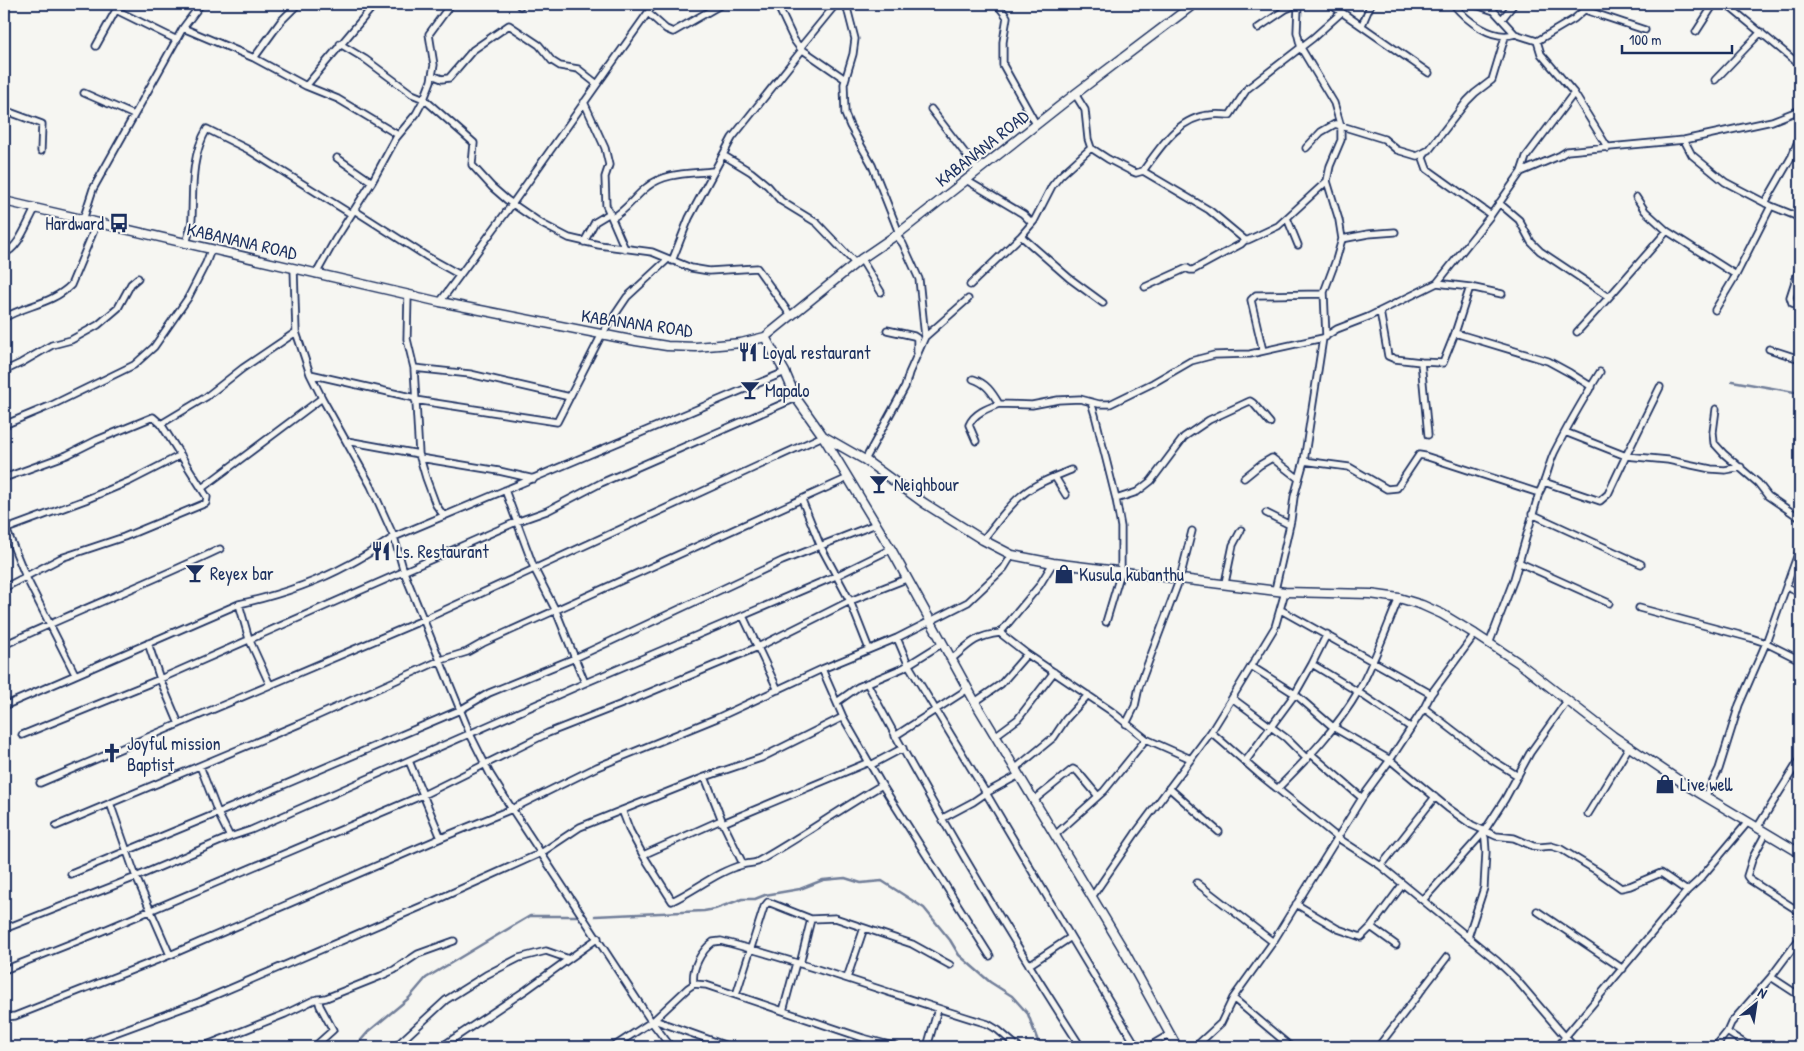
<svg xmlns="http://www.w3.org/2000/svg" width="1804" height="1051" font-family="'Patrick Hand',sans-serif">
<rect width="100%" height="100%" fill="#f6f6f2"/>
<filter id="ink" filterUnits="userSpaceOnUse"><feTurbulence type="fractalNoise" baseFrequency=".02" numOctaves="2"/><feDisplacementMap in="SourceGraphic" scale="10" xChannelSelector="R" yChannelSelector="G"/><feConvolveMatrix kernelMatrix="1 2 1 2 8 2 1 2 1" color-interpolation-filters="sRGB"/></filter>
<g filter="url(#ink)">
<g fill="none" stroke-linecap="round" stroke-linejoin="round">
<!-- stream -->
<path stroke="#717e99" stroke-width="2.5" d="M 1732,381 L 1800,393
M 595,916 L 704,911 L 715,909 L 742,899 L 755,899 L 765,895 L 800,889 L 823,880 L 845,878 L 861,883 L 882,881 L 924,908 L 950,940 L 959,955 L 990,982 L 1012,996 L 1028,1014 L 1040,1047
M 355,1047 L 368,1032 L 409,998 L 426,978 L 491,939 L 530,916 L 578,916"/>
<defs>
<path id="street" d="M 119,4 L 116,10 L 177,40
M 777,4 L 794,40 L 800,48 L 845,79
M 846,4 L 855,39 L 853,54 L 844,84 L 845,114 L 850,126 L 872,165 L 899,233
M 997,4 L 1007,17 L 1003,42 L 1003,65 L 1036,124
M 1300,4 L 1298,7 L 1297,32 L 1301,48 L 1334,103 L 1341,127 L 1341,140 L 1330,166 L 1327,181 L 1339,220 L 1342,239 L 1336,260 L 1324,292 L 1326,337
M 1330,4 L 1429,73
M 1453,4 C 1467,21 1492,41 1515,34
M 1465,4 L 1479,6 L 1494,11 L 1515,34 L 1537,41
M 1726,4 L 1800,65
M 520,6 L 521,4
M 1585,10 L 1645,30
M 648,13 L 666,29 L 673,32 L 722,4
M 1502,19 L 1514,4
M 1362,25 L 1371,4
M 183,28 L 254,58 L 281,21 L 298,4
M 1258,28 L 1286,9 L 1298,4
M 1696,32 L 1714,4
M 340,44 L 365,59 L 412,94 L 424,99 L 474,143 L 472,165 L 492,187 L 507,200 L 542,224 L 569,238 L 599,245 L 652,252 L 691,268 L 709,271 L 757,268 L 791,316
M 96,46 L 116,10
M 800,48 L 836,4
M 254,58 L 306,86 L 338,99 L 398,135
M 432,75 L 442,79 L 449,78 L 473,50 L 509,25 L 539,45 L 552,61 L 560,66 L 578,69 L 597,84
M 1715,80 L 1761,32
M 306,86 L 375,4
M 84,93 L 134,115
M 1574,93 L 1608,148
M 1075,94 L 1085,110 L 1088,139 L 1091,148 L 1108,159 L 1131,171 L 1136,173 L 1143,171 C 1160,148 1178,117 1210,115 C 1217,114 1224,115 1230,115 L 1247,89 L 1313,38 L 1342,12
M 584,102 L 605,148 L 609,165 L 605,177 L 606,205 L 625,249
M 931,109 L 978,170
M 4,110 L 42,124 L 41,151
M 1684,140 L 1692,155 L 1725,182 L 1771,206 L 1796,216 L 1800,221
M 1306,148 L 1321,132 L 1335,124 L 1384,139 L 1397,150 L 1417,156 L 1429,150 L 1467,101 L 1475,93 L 1492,80 L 1505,37
M 1425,153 L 1423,158 L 1427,169 L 1491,215
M 723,155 L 751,172 L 768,186 L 781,201 L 817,223 L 855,263
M 337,158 L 372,182
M 1143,171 L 1209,210 L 1245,240 L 1248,240 L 1278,226 L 1327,181
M 1521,172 L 1526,157 L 1574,93 L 1541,54 L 1537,41 L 1574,19 L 1591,4
M 966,180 L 1023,214 L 1032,223
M 1636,197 L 1645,211 L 1667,231
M 1499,203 L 1519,220 L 1531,242 L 1540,251 L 1609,297
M 1765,203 L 1792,156 L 1800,136
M 354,210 L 426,256 L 460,275
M 612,218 C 627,210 634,197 647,187 C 665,172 691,174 714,171
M 1287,218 L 1298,245
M 83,220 L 93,189 L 183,28 L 201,4
M 1021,236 L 1069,278 L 1103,303
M 1342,239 L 1368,234 L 1395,232
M 584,242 L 595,222 L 610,213
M 186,244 C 188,235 192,226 192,217 C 193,187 191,156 207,129 L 247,149 L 351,214
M 4,253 C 18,250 28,221 35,209
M 861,259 L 881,292
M 672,261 L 689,218 L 732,138 L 802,50
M 1800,266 L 1790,297 L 1792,303 L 1800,306
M 294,269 L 296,332 L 310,374 L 322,398 L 371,486 L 394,537 L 404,572 L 470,734 L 490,774 L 512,809 L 651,1021 L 671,1047
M 316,274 L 335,240 L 372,182 L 396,138 L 416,114 L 424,99 L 431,81 L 434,65 L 429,34 L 451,4
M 1437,283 L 1470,287 L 1502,294
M 970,285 L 1021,236 L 1034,221 L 1052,186 L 1060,176 L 1091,148
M 1145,287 L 1187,268 L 1190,270 L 1193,270 L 1241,244 L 1245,240
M 408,295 L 407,339 L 414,368 L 419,454 L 426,478 L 436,505 L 444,516
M 440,302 L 513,203 L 654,4
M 1715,310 L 1736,275
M 1380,311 L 1388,356 L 1395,359 L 1421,362 L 1428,435
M 4,318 C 26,305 52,304 71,285 L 97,223
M 887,330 L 914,336 L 917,338 L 917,352
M 1577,332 L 1610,296 L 1667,231 L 1736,275 L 1771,206
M 1455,333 L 1548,361 L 1570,373 L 1592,387
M 925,337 L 968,299
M 1769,349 L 1800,359
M 1263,351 L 1251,300 L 1256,295 L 1323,294
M 1421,362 L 1443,363 L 1455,333 L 1470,287
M 414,368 L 470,374 L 570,397
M 4,371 L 21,363 L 52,345 L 71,340 L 98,325 L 118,308 L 131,284 L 138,278
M 310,374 L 415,398
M 973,379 C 986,383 992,392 999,404 L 1032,405 L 1058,400 L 1080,399 L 1099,404 L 1110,404 L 1153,383 L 1191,361 L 1214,355 L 1250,354 L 1323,338 L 1337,329 L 1368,317 L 1437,283 L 1491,215 L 1521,172 L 1559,156 L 1567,151 L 1684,140 L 1772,121 L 1800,110
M 1660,387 L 1626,456 L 1668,460 L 1711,469 L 1725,470 L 1741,467
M 415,400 L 557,422 L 602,334 L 627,297 L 668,259
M 1091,402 L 1095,415 L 1116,499
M 1716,409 L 1713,432 L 1714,443 L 1724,454 L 1758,483 L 1768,496 L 1800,518
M 161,424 L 206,397 L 243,368 L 296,332
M 4,425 L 52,405 L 134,365 L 154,347 L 188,298 L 206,263 L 211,250
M 347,441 L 419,454
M 976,441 L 969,425 C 974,413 988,408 999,404
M 420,458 L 499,471 L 534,479
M 865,460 L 905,387 L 909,373 L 925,337 L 919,279 L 903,244 L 896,235
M 1304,461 L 1349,467 L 1387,489 L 1397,488 L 1419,455 L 1425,456 L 1539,493
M 1055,477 L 1066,495
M 4,478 L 67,455 L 97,440 L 153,417 L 161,424 L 207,497 L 206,503 L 124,537 L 61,558 L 4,588
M 1244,478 L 1260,465 L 1272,458 L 1299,479
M 1544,482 L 1600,501 L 1608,494 L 1626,456 L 1565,432
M 202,488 L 322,398
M 505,490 L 534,568 L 556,611 L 585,683
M 802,500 L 821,547 L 850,601 L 869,649
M 1266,513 L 1290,525
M 1532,514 L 1641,564
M 4,524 L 26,577 L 75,674
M 4,530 L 85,500 L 130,481 L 181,455
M 983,540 C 995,525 1007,507 1022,495 C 1036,483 1054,477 1071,470
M 1518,562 L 1609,603
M 1053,563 L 1039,586 L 1000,633 L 1027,654 L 1111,711 L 1146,739 L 1104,791 L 1055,835
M 1225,583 L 1233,545 L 1241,530
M 1787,587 L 1800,593
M 1275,590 L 1291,520 L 1294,497 L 1304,461 L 1323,338
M 239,604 L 249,639 L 270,685
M 1639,608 L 1751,638 L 1766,643 L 1800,660
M 1281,610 L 1431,694
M 743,616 L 778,690
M 1106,622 L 1121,572 L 1121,527 L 1116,499 L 1137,492 L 1151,481 L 1184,437 L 1209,420 L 1250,401 L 1253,403 L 1270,423
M 897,638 L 908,664 L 986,793 L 973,802 L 943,818
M 148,643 L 160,679 L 179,724
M 1489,644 L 1514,579 L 1539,493 C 1546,481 1548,466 1554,453 C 1568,425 1584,398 1600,372
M 4,645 C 75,612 148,583 220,549
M 952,659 C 970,643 976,636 1000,633
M 1312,664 L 1327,634
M 1251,666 L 1295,694 L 1333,727 L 1390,760 L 1448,808 L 1472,825 L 1496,836 L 1514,838 L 1533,846 L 1540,847 L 1551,846 L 1561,849 L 1597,871 L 1621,888 L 1630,886 L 1661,873 L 1687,891
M 822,669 L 843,717
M 867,683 C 933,807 1005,929 1081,1047
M 1232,698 L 1286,738 L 1307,759
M 837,702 L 858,687 L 903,668 L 943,643
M 975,702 L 1001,684 L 1027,654
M 4,706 L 239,604 C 275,596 315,583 348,565 C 364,557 379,547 394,537 L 785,372
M 1424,708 L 1489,758 L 1518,776
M 1126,724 L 1135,706 L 1139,687 L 1180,578 L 1192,531
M 1211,732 L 1259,774 L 1338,838 L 1381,866 L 1497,961 L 1515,978 L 1574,1047
M 22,735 L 160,679 L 516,522 L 547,511 L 601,483 L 796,398
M 895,736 L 968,689
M 995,736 L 1018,719 L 1054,672
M 1146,739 L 1191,759
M 1311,754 L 1362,798
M 409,761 L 441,838
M 869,762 L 723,823 L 719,821 L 643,855 L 672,901 C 694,891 718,871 742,865 C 747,863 751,864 757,862 C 800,838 840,809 882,785
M 1245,762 L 1295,694 L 1312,664 L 1358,692 L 1410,727
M 871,765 L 903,748
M 200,766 L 218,813 L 230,837
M 1015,769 L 1054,737 L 1066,719 L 1088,695
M 1019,775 L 986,793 L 1071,937 L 1029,965
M 705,777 L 723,823 L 743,864
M 40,783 L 423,620 L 823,436
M 1169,788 L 1219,832
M 1278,788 C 1308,758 1338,727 1359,690 C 1375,661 1386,629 1399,598
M 1705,797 L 1719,769 L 1739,705 L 1766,643 L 1800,548
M 1033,801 L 1073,769 L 1078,772 L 1098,796
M 110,803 L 136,877 L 170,955
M 622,810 L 630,831 L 643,855
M 1588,814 L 1629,747
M 56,826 L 299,724 L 441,660 L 467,652 L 483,643 L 848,478
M 1757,828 L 1800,759
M 1766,833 L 1753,857 L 1747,876 L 1750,880 L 1800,912
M 1381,866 L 1435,797
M 71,874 L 218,813 L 460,710 L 489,693 L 575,658 L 782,561 L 876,524
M 1197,883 L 1273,942
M 1092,897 L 1135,834 L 1211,732 L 1232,698 L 1275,627 L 1285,592
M 1423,900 L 1483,833 L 1505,799 L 1530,753 L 1567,701
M 1296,904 L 1338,929 L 1361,937 L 1371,927 L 1403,884
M 1537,911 L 1623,969
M 1371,927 L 1396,945
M 4,929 L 136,877 L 230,837 L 251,830 L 585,683 L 838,575 L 891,549
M 1071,937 L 1137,1047
M 1468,937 L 1484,888 L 1486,852 L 1485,838 L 1483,833
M 800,964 L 811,919
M 4,970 L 95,934 L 423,795 L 548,733 L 622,704 L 758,647 L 850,601 L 906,579
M 1771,977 L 1800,996
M 847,978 L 864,928
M 694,984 C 691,969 701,951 713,942 L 721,941 C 811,964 899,997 988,1024 L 998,1030 L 1018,1047
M 736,995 L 764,907 L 768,902 L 811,919 L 835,918 L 912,944 L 950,965
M 1233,998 L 1291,1047
M 783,1011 L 796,963
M 4,1017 L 15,1016 L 170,955 L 441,838 L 512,809 L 597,767 L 717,718 L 822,669 L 897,638 L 968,602 L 1004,568 L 1012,555
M 654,1020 L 730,1047
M 1727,1032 L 1750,1047
M 77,1047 L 199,1002 L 434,901 L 541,853 L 580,827 L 705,777 L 761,758 L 843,717 L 882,785 L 990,956
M 202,1047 L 285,1014 L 314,1000 L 326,998 L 381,976 L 394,970 L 418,954 L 454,941
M 314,1047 L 333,1030 L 320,1006 L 318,999
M 395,1047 L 446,1000 L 486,975 L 519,958 L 546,951 L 569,959
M 441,1047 L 526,990 L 598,938
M 613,1047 L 654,1020 L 688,988 L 694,984 L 706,985 L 863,1038 L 897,1047
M 927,1047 L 938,1009
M 1148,1047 L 1170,1034
M 1195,1047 L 1221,1023 L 1233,998 L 1273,942 L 1362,798 L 1390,760 L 1424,708 L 1431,694 L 1475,634
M 1378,1047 L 1447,957
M 1558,1047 L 1565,1037 L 1687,891 L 1700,879 L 1748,822
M 1715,1047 L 1727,1032 L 1731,1023 L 1771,977 L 1800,938"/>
<path id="secondary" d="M 4,201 L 440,302 L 636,341 L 667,346 L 696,347 L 741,343 L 765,337 L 861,259 L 899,233 L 1075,94 L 1194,4
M 765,337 L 785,372 L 796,398 L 823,436 L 865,460 L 924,503 L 983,540 L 1012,555 L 1053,563 L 1285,592 L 1370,594 L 1399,598 L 1422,605 L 1442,614 L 1475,634 L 1519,663 L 1613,736 L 1686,785 L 1800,853
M 824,438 L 891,549 L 975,702 L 1122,947 L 1177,1047"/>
</defs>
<!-- street casing -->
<use href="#street" stroke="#1b2f5e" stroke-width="9"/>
<!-- secondary casing -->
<use href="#secondary" stroke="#1b2f5e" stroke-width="11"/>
<!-- street -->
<use href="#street" stroke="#f6f6f2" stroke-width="5.5"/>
<!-- secondary -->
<use href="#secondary" stroke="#f6f6f2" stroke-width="8"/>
</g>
</g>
<!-- icons -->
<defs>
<symbol id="bus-bare" viewBox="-9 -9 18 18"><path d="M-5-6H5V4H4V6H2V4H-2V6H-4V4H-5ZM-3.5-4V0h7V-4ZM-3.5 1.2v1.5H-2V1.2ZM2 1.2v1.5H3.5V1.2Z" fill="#1b2f5e" stroke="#f6f6f2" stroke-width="2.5" paint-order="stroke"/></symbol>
<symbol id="restaurant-bare" viewBox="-9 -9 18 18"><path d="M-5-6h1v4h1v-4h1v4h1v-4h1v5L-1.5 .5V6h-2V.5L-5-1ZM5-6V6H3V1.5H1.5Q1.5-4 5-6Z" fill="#1b2f5e" stroke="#f6f6f2" stroke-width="2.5" paint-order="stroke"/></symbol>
<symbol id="bar-bare" viewBox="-9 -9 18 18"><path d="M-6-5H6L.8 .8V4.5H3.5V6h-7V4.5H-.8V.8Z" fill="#1b2f5e" stroke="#f6f6f2" stroke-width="2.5" paint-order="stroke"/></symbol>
<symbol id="shop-bare" viewBox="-9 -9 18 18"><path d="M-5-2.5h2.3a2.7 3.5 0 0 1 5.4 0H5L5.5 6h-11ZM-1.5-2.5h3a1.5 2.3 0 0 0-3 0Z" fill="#1b2f5e" stroke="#f6f6f2" stroke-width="2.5" paint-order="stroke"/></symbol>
<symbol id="church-bare" viewBox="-9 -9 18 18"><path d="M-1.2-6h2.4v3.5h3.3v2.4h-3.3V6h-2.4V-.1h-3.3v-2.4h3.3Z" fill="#1b2f5e" stroke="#f6f6f2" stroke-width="2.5" paint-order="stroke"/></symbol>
</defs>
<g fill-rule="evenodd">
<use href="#bus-bare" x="105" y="209" width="28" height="28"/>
<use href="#restaurant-bare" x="734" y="338" width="28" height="28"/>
<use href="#bar-bare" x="736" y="376" width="28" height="28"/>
<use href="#bar-bare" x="865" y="470" width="28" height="28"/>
<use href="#restaurant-bare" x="367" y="537" width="28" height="28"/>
<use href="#bar-bare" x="181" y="559" width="28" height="28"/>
<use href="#shop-bare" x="1050" y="560" width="28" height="28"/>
<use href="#church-bare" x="98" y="739" width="28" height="28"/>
<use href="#shop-bare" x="1651" y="770" width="28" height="28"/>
</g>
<g text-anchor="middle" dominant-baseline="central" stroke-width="4" stroke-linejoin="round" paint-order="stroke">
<!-- street labels -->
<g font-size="18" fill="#1b2f5e" stroke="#f6f6f2">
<text transform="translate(982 148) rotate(-38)">KABANANA ROAD</text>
<text transform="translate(242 241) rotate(13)">KABANANA ROAD</text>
<text transform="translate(637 323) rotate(8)">KABANANA ROAD</text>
</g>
<!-- poi labels -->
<g font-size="18" fill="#1b2f5e" stroke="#f6f6f2" text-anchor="start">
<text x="104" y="223" text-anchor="end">Hardward</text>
<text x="763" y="352">Loyal restaurant</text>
<text x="765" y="390">Mapalo</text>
<text x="894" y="484">Neighbour</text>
<text x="396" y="551">Ls. Restaurant</text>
<text x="210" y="573">Reyex bar</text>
<text x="1079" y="574">Kusula kubanthu</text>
<text x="127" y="743">Joyful mission<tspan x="127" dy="21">Baptist</tspan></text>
<text x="1680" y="784">Live well</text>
</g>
</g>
<!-- margin -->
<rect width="1804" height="1051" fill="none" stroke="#f6f6f2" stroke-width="20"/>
<rect x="10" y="10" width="1784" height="1031" fill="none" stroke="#1b2f5e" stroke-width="2" filter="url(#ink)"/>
<!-- north arrow -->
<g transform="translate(1756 1004) rotate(30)" stroke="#f6f6f2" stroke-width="4" paint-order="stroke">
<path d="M0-4L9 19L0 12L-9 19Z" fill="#1b2f5e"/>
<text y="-8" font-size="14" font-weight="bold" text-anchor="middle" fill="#1b2f5e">N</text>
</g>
<!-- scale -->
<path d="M1622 45v8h110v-8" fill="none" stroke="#1b2f5e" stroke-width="2.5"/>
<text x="1629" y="45" font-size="15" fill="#1b2f5e" stroke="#f6f6f2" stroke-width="4" paint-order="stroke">100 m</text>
</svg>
